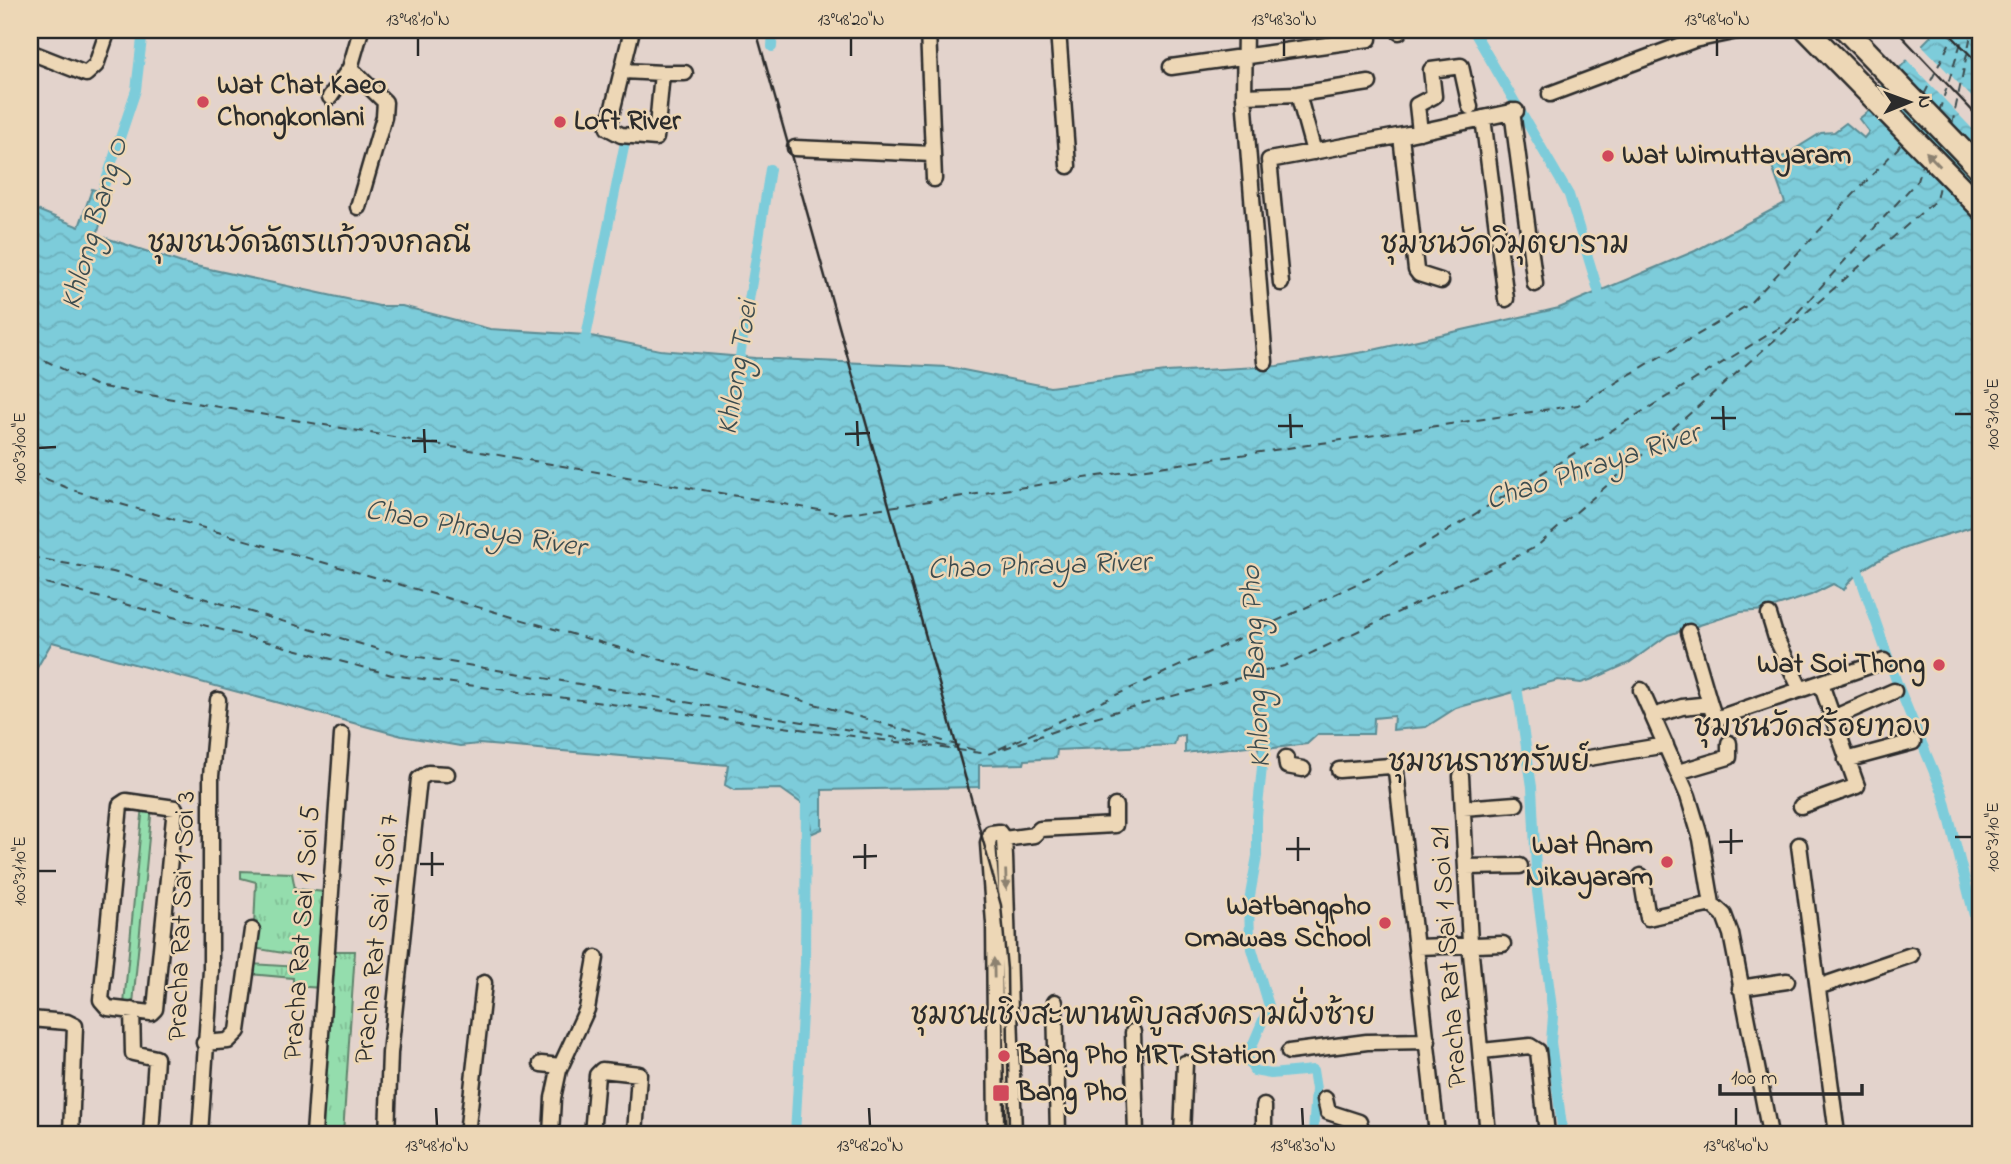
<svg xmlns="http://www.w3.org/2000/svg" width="2011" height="1164" font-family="'Indie Flower','Playpen Sans Thai',sans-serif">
<defs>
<pattern id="grass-tufts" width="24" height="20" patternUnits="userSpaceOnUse" patternTransform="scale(1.75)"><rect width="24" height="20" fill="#94ddad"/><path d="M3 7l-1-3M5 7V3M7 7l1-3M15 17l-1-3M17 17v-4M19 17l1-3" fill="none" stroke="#80be95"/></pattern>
<pattern id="water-waves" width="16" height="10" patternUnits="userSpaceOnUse" patternTransform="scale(1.75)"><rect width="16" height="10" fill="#7dccda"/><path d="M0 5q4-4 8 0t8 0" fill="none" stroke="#6cafbb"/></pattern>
</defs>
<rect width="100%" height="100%" fill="#e3d3cc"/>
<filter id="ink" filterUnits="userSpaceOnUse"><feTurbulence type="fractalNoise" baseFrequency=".0143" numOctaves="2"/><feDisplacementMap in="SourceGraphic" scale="14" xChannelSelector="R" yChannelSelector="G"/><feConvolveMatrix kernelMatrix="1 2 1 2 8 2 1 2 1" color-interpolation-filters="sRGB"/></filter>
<g filter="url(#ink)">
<!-- grass -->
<path fill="url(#grass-tufts)" stroke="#60846c" stroke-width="2" d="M 241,871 L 292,873 L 295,889 L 335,893 L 332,951 L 355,951 L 343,1134 L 309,1134 L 322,988 L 293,986 L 293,978 L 250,974 L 251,964 L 299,967 L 301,956 L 253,948 L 256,882 L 241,878 Z"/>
<!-- garden -->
<path fill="#94ddad" stroke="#60846c" stroke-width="2" d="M 143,805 L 152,806 L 133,1004 L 124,1004 Z"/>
<!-- water -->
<path fill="url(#water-waves)" stroke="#5c8c94" stroke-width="2" d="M 1930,30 L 1981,30 L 1981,524 C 1943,537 1864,553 1844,590 L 1833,584 L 1811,595 L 1765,610 L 1741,612 L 1668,635 L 1629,663 L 1593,679 L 1581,683 L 1558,680 L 1456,708 L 1426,727 L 1393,730 L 1394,716 L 1374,718 L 1373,734 L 1318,734 L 1307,744 L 1266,749 L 1261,757 L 1257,745 L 1185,753 L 1185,735 L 1177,736 L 1174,745 L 1057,750 L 1056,758 L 1025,760 L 1024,764 L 979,765 L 979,787 L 822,790 L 822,829 L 808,835 L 811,828 L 808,808 L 781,789 L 734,790 L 725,785 L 728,765 L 479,744 L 460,746 L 402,736 L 52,642 L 31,678 L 38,702 L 30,704 L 30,207 L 79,227 L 92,189 L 109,195 L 97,235 L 182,263 L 379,306 L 402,306 L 490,329 L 586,335 L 660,350 L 755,358 L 948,367 L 1050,387 L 1166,372 L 1277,366 L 1364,352 L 1525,316 L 1559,308 L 1695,251 L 1785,203 L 1771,164 L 1821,133 L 1834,132 L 1846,123 L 1864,138 L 1869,132 L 1859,119 L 1871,109 L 1868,100 L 1931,36 Z"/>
<!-- pier -->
<path fill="#e3d3cc" d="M 1920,43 L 1981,107 L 1981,138 L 1906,59 Z"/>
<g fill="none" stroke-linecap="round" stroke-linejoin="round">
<!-- canal -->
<path stroke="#7dccda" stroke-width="10" d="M 1473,30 L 1569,195 L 1602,303
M 772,47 L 773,30
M 98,204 L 136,90 L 143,30
M 584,347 L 625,142
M 738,369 L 770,169
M 1855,562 L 1897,683 L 1943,794 L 1981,943
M 1516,680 L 1532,787 L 1537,891 L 1553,1016 L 1551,1042 L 1563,1134
M 1265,738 L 1257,816 L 1257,856 L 1249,901 L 1250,942 L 1269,1006 L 1247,1058 L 1254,1071 L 1271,1074 L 1313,1070 L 1316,1089 L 1313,1134
M 795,1134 L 805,963 L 806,796"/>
<!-- ferry -->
<path stroke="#3b4b4e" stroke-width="2" stroke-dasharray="9 7" stroke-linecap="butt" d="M 1924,95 L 1956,30
M 1939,112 L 1965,30
M 1952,125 L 1972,30
M 30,353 L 97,386 L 842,514 L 1578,405 L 1748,305 L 1898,148 L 1902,141
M 30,472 L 72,490 L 981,752
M 30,557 L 113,572 L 385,651 L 956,748
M 30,579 L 392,675 L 988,754 L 1095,717 L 1284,666 L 1536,547 L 1936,200 L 1940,181
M 999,749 L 1372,577 L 1789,322 L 1917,181 L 1923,161"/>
<defs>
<path id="minor" d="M 928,30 L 934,179
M 1058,30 L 1068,166
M 1245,30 L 1244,96 L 1298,94 L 1314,152
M 1399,30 L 1399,32
M 30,52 L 86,74 L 96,65 L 108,30
M 1171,67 L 1369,39
M 350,68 L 385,102 L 384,117 L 358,207
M 624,71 L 662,73 L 656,138 L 621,135 L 608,128 L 632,30
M 662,73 L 685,73
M 1298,94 L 1369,83
M 1550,94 L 1694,40 L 1742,30
M 1244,96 L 1265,362
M 330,97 L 350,68 L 361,30
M 1512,111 L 1535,284
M 1483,118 L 1506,299
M 1420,132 L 1417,105 L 1434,96 L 1431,70 L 1461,66 L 1470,107
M 1401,136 L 1416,270 L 1419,274 L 1441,281
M 795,148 L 933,154
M 1281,283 L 1269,160 L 1409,134 L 1516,111
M 1769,615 L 1776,638 L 1801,690
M 1689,632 L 1710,704
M 1641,690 L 1688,796 L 1701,839 L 1712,904 L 1724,915 L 1731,934 L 1770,1134
M 1653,716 L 1682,707 L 1710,704 L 1715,719 L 1884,661
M 1833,718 L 1894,691
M 1286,758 L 1287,766 L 1303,769
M 1583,759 L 1666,745
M 1846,760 L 1913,742
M 1339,770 L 1390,766 L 1396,771 L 1437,1134
M 1678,772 L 1729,757 L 1729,743
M 1461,776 L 1470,943 L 1488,1134
M 126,801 L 175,808 L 155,1009 L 151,1013 L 108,1008 L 101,1000 L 120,805 Z
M 1801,806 L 1857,786 L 1821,684
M 1463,808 L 1516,804
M 1004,839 L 1034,835 L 1040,829 L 1115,825 L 1115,806
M 1799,845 L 1837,1134
M 1466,867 L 1520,866
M 1641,876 L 1648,918 L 1712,904
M 1417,947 L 1503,944
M 1818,987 L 1911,955
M 1740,988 L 1787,981
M 1055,1002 L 1058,1134
M 132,1010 L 133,1053 L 156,1058 L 151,1134
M 30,1019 L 67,1022 L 75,1026 L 71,1134
M 1133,1032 L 1136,1134
M 204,1043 L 228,1041 L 238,1031 L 252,930
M 1482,1051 L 1530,1046 L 1538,1051 L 1547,1134
M 1289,1052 L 1367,1042 L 1428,1041
M 541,1064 L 561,1066
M 1325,1099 L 1328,1112 L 1359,1122 L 1363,1134
M 1264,1106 L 1264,1134
M 200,1134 L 211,970 L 211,776 L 218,700
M 314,1134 L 342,735
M 387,1134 L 390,1053 L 419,779 L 428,773 L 447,774
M 467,1134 L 484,983
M 551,1134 L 553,1098 L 559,1070 L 587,1009 L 596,958
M 592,1134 L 597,1075 L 602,1070 L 639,1074 L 635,1134
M 996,1134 L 994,923 L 988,843 L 991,833 L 999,832 L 1004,839 L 1005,857 L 1014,1134
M 1182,1134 L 1185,1063"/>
<path id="highway" d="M 1807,30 L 1981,208
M 1846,30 L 1981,170"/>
</defs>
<!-- minor casing -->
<use href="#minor" stroke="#2b2b2b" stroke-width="19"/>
<!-- highway casing -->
<use href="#highway" stroke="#2b2b2b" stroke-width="26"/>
<!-- minor -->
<use href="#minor" stroke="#edd7b6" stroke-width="14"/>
<!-- highway -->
<use href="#highway" stroke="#edd7b6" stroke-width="21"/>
<!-- rail -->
<path stroke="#2b2b2b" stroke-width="2.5" d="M 756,30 L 1001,905 L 1007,969 L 1009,1134
M 1896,30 L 1981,120
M 1946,30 L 1981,66"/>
</g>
<!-- one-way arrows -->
<defs><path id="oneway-solid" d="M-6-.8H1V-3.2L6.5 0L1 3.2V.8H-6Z" transform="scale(1.75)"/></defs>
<g fill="#8c8170">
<use href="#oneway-solid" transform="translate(1933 159) rotate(-134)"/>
<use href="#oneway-solid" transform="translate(1006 880) rotate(88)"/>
<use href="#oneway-solid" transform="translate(994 968) rotate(-91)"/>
</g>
</g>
<!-- ticks -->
<path fill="none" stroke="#2b2b2b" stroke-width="2.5" d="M 418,38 L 418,56M 851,38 L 851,56M 1284,38 L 1284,56M 1717,38 L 1717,56M 1723,406 L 1724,430M 1290,414 L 1291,438M 1955,414 L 1972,414M 1711,418 L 1736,418M 857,421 L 858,446M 1278,426 L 1303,426M 424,429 L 425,453M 845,434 L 870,433M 412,441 L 437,441M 38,448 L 56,447M 1731,829 L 1731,854M 1298,837 L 1298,861M 1955,837 L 1972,837M 1719,842 L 1743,841M 865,844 L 865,869M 1286,849 L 1310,849M 432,852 L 432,876M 853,857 L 877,856M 420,864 L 444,864M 38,871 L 56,871M 436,1108 L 437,1126M 869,1108 L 870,1126M 1302,1108 L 1303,1126M 1736,1108 L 1736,1126"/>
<!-- markers -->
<g fill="#d1495b" stroke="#edd7b6" stroke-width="2.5">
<circle cx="203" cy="102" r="7"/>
<circle cx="560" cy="122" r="7"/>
<circle cx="1608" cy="156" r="7"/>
<circle cx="1939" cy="665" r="7"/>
<circle cx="1667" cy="862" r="7"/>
<circle cx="1385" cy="923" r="7"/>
<circle cx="1004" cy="1056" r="7"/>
<rect x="992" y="1084" width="18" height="18" rx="3.5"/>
</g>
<g text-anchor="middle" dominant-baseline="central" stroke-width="5" stroke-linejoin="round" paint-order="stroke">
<!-- poi labels -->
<g font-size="28" font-weight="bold" fill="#2b2b2b" stroke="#edd7b6" text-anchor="start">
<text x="217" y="86">Wat Chat Kaeo<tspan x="217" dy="32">Chongkonlani</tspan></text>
<text x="574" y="122">Loft River</text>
<text x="1622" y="156">Wat Wimuttayaram</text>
<text x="1925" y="665" text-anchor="end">Wat Soi Thong</text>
<text x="1653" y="846" text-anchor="end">Wat Anam<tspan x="1653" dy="32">Nikayaram</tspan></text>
<text x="1371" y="907" text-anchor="end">Watbangpho<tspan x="1371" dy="32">Omawas School</tspan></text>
<text x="1018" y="1056">Bang Pho MRT Station</text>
<text x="1017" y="1093">Bang Pho</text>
</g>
<!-- street labels -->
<g font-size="28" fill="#2b2b2b" stroke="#edd7b6">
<text transform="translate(183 916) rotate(-88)">Pracha Rat Sai 1 Soi 3</text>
<text transform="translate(303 933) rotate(-86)">Pracha Rat Sai 1 Soi 5</text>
<text transform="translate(378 939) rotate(-84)">Pracha Rat Sai 1 Soi 7</text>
<text transform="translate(1450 957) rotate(-94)">Pracha Rat Sai 1 Soi 21</text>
</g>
<!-- water labels -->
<g font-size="30" font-style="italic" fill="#3b4b4e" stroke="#edd7b6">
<text transform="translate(96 224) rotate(-74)">Khlong Bang O</text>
<text transform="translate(739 368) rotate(-81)">Khlong Toei</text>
<text transform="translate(1593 468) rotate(-18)">Chao Phraya River</text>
<text transform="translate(475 530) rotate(10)">Chao Phraya River</text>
<text transform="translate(1039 567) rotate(-2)">Chao Phraya River</text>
<text transform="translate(1257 667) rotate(-93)">Khlong Bang Pho</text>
</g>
<!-- neighbourhood labels -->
<g font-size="30" fill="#2b2b2b" stroke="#edd7b6">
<text x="309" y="245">ชุมชนวัดฉัตรแก้วจงกลณี</text>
<text x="1505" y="246">ชุมชนวัดวิมุตยาราม</text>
<text x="1812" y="729">ชุมชนวัดสร้อยทอง</text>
<text x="1489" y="764">ชุมชนราชทรัพย์</text>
<text x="1143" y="1017">ชุมชนเชิงสะพานพิบูลสงครามฝั่งซ้าย</text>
</g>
</g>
<!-- margin -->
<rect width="2011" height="1164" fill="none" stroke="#edd7b6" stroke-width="77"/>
<!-- north arrow -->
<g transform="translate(1909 102) rotate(89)" stroke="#edd7b6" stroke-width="5" paint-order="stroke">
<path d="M0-5L12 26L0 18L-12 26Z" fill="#2b2b2b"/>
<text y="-10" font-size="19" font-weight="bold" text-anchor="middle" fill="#2b2b2b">N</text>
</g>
<!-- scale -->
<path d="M1720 1084v10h142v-10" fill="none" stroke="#2b2b2b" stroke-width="3.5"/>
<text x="1731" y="1084" font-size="21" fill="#2b2b2b" stroke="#edd7b6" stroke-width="5" paint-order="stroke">100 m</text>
<rect x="38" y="38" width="1934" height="1088" fill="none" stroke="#2b2b2b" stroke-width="2.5"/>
<g font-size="18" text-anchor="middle" fill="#2b2b2b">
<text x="418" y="25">13°48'10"N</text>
<text x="851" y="25">13°48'20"N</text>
<text x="1284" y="25">13°48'30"N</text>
<text x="1717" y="25">13°48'40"N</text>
<text transform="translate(1992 414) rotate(-90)" y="6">100°31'00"E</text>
<text transform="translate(19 448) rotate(-90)" y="6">100°31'00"E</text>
<text transform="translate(1992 837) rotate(-90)" y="6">100°31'10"E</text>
<text transform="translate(19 871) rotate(-90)" y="6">100°31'10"E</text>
<text x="437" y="1151">13°48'10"N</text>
<text x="870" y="1151">13°48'20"N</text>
<text x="1303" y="1151">13°48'30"N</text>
<text x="1736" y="1151">13°48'40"N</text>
</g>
</svg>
